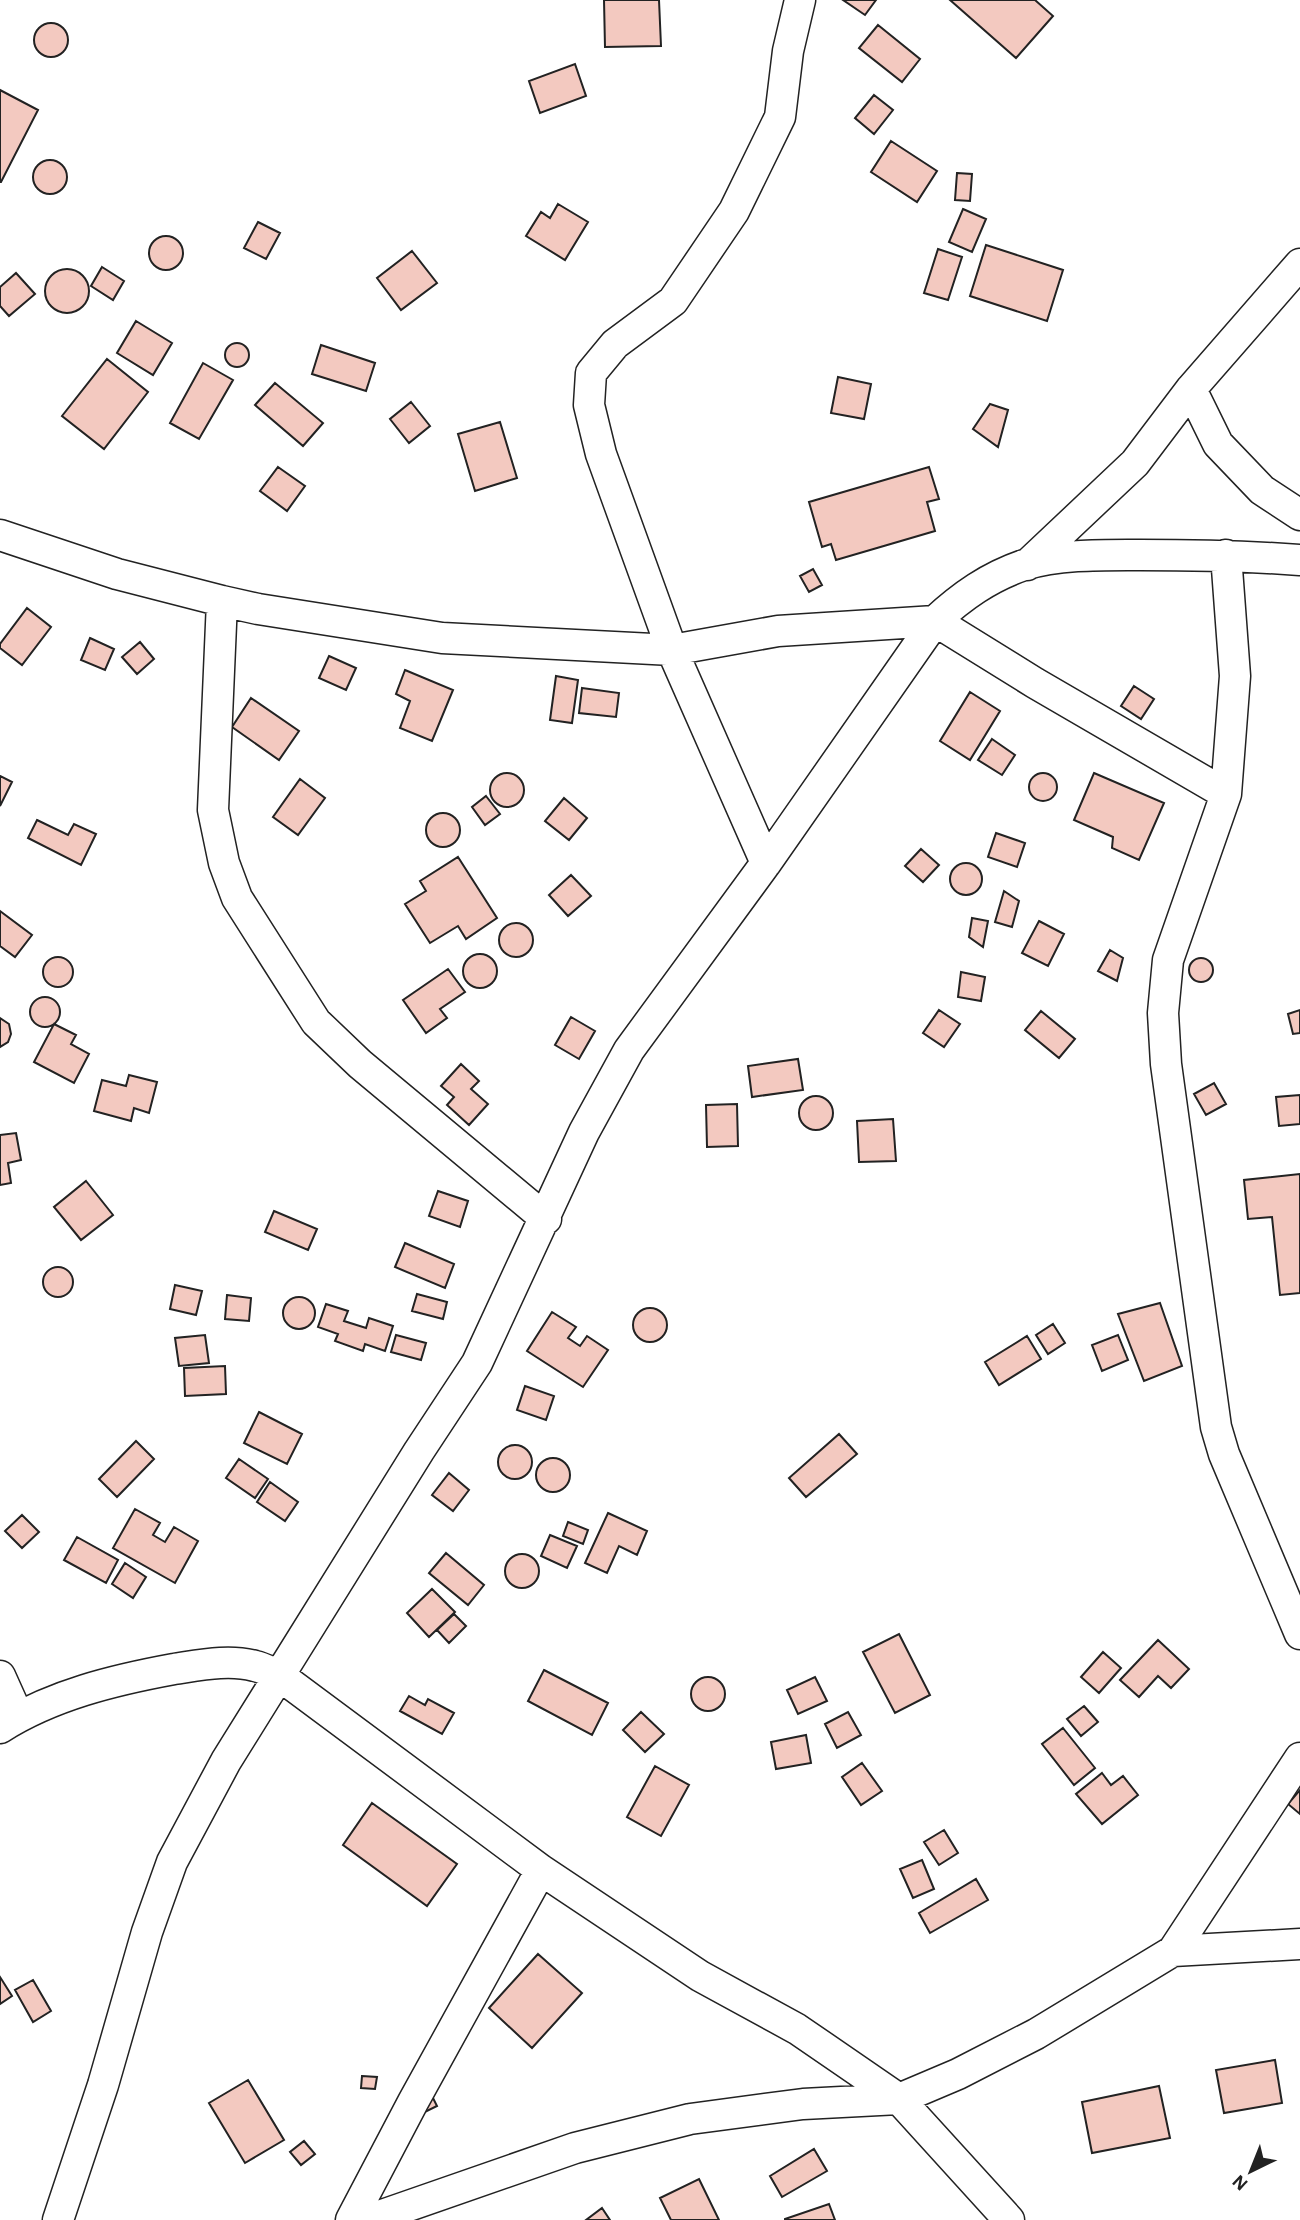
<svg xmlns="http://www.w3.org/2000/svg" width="1300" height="2220" font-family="'Alegreya Sans',sans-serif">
<rect width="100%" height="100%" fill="#fff"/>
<!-- building -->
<path fill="#f3c9c0" stroke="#222" stroke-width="2" d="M 604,0 L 659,0 L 661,46 L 605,47 Z
M 843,0 L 876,0 L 865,15 Z
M 950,0 L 1035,0 L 1053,16 L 1016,58 Z
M34 40a17 17 0 1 1 34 0a17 17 0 1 1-34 0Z
M 878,25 L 920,59 L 902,82 L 859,48 Z
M 575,64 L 586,96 L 540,113 L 529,81 Z
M 0,90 L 38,110 L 1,182 L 0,182 Z
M 874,95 L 893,110 L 874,134 L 855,118 Z
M 891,141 L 937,171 L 917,202 L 871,172 Z
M33 177a17 17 0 1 1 34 0a17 17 0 1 1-34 0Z
M 957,173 L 972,174 L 970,201 L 955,200 Z
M 558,204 L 588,222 L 565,260 L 526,236 L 541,212 L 550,218 Z
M 963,209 L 986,219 L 972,252 L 949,242 Z
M 258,222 L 280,233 L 266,259 L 244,248 Z
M149 253a17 17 0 1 1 34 0a17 17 0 1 1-34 0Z
M 986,245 L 1063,270 L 1047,321 L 970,296 Z
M 938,249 L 962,257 L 948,300 L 924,293 Z
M 412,251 L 437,283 L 401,310 L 377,278 Z
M 102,267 L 124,281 L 113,300 L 91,286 Z
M45 291a22 22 0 1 1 44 0a22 22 0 1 1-44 0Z
M 16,273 L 35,294 L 9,316 L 0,306 L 0,287 Z
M 136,321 L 172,343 L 153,375 L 117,353 Z
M225 355a12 12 0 1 1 24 0a12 12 0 1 1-24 0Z
M 321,345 L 375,363 L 366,391 L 312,374 Z
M 107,359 L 148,392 L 104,449 L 62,416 Z
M 203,363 L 233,380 L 199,439 L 170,423 Z
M 838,377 L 871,384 L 864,419 L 831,413 Z
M 275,383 L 323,423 L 303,446 L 255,405 Z
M 411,402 L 430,426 L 409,443 L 390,419 Z
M 990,404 L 1008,410 L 998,447 L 973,429 Z
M 500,422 L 517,478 L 475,491 L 458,434 Z
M 278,467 L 305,486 L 287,511 L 260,491 Z
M 929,467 L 939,499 L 927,502 L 935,531 L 836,560 L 831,544 L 822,547 L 809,502 Z
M 813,569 L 822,585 L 809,592 L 800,576 Z
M 27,608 L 51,627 L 22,665 L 0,648 L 0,644 Z
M 90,638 L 114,649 L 105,670 L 81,660 Z
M 140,642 L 154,659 L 137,674 L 122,657 Z
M 329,656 L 356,668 L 346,690 L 319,678 Z
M 405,670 L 453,690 L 432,741 L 400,728 L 410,701 L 396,694 Z
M 556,676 L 578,680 L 572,723 L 550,720 Z
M 1134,686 L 1154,699 L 1141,719 L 1121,706 Z
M 582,688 L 619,693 L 616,717 L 579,713 Z
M 970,692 L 1000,711 L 970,760 L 940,741 Z
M 251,698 L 299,731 L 279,760 L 232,727 Z
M 992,739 L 1015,755 L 1002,775 L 978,760 Z
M1029 787a14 14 0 1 1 28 0a14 14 0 1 1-28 0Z
M 1094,773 L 1164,803 L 1139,860 L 1112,848 L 1113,837 L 1074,820 Z
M490 790a17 17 0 1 1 34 0a17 17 0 1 1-34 0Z
M 0,776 L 12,782 L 0,806 Z
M 300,779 L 325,798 L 298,835 L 273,817 Z
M 486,796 L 500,814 L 485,825 L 472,807 Z
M 564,798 L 587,818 L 569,840 L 545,821 Z
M426 830a17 17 0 1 1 34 0a17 17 0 1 1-34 0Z
M 37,820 L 68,835 L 74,824 L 96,834 L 81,865 L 28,838 Z
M 996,833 L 1025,843 L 1017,867 L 988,857 Z
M 921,849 L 939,865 L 923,882 L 905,866 Z
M 458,857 L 497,918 L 466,939 L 458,926 L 430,943 L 405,904 L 426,891 L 420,881 Z
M950 879a16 16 0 1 1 32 0a16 16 0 1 1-32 0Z
M 571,875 L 591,896 L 568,916 L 549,895 Z
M 1004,891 L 1019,901 L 1012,927 L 995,922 Z
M 0,911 L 32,935 L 15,957 L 0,946 Z
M 972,918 L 988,921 L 983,947 L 969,937 Z
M 1039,921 L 1064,934 L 1048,966 L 1022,953 Z
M499 940a17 17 0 1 1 34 0a17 17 0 1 1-34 0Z
M 1110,950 L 1123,958 L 1117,981 L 1098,971 Z
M463 971a17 17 0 1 1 34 0a17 17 0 1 1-34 0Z
M43 972a15 15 0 1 1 30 0a15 15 0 1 1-30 0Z
M1189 970a12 12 0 1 1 24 0a12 12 0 1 1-24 0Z
M 448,969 L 465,992 L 440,1009 L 447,1018 L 426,1033 L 403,1000 Z
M 961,972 L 985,977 L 981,1001 L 958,997 Z
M30 1012a15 15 0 1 1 30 0a15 15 0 1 1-30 0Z
M 939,1010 L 960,1024 L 944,1047 L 923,1033 Z
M 1300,1010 L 1300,1033 L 1293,1034 L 1288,1014 Z
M 1041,1011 L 1075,1039 L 1059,1058 L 1025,1030 Z
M 571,1017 L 595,1031 L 579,1059 L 555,1045 Z
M 0,1018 L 9,1024 L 11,1034 L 8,1042 L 0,1047 Z
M 54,1024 L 76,1035 L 71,1044 L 89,1054 L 74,1083 L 34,1062 Z
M 798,1059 L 803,1090 L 752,1097 L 748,1066 Z
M 461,1064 L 479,1081 L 471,1089 L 488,1104 L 469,1125 L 447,1105 L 454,1097 L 441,1086 Z
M 129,1075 L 157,1082 L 149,1113 L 134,1108 L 131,1121 L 94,1111 L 102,1080 L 126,1086 Z
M 1214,1083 L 1226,1104 L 1206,1115 L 1194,1094 Z
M 1300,1095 L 1300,1124 L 1279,1126 L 1276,1097 Z
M799 1113a17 17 0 1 1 34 0a17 17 0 1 1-34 0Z
M 737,1104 L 738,1146 L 707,1147 L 706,1105 Z
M 893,1119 L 896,1161 L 859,1162 L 857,1121 Z
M 16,1133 L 21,1160 L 8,1163 L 11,1183 L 0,1185 L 0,1135 Z
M 1300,1174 L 1300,1293 L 1280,1295 L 1272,1217 L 1248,1219 L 1244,1180 Z
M 86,1181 L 113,1215 L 81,1240 L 54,1207 Z
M 438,1191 L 468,1201 L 460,1227 L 429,1216 Z
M 274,1211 L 317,1229 L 308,1250 L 265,1232 Z
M 405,1243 L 454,1264 L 445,1288 L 395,1267 Z
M43 1282a15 15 0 1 1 30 0a15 15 0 1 1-30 0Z
M 175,1285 L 202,1291 L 196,1315 L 170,1309 Z
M 417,1294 L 447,1302 L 443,1319 L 412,1311 Z
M 227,1295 L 251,1298 L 249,1321 L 225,1319 Z
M283 1313a16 16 0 1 1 32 0a16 16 0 1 1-32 0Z
M 1160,1303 L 1182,1366 L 1144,1381 L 1118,1314 Z
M 326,1304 L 348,1311 L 344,1321 L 366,1328 L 369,1318 L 393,1326 L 385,1351 L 365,1344 L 363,1351 L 335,1341 L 338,1334 L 318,1327 Z
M633 1325a17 17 0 1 1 34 0a17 17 0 1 1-34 0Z
M 552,1312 L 576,1327 L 568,1338 L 580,1346 L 587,1336 L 608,1350 L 583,1387 L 527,1351 Z
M 1053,1324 L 1065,1343 L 1048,1354 L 1036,1335 Z
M 205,1335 L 209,1363 L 179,1366 L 175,1338 Z
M 396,1335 L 426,1343 L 421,1360 L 391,1352 Z
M 1118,1335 L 1128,1360 L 1102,1371 L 1092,1345 Z
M 1027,1336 L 1041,1359 L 999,1385 L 985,1362 Z
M 225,1366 L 226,1394 L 185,1396 L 184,1368 Z
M 525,1386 L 554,1396 L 546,1420 L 517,1410 Z
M 259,1412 L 302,1434 L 287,1464 L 244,1443 Z
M 839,1434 L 857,1454 L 806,1497 L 789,1478 Z
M 136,1441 L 154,1459 L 117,1497 L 99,1479 Z
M498 1462a17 17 0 1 1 34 0a17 17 0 1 1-34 0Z
M536 1475a17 17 0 1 1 34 0a17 17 0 1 1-34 0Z
M 239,1459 L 268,1479 L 255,1498 L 226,1478 Z
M 449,1473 L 469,1490 L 453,1511 L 432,1495 Z
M 270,1482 L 298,1502 L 285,1521 L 257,1502 Z
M 135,1509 L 160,1523 L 153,1535 L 165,1542 L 174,1527 L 198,1541 L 175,1583 L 113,1548 Z
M 608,1513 L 647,1531 L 637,1555 L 619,1546 L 607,1573 L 585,1563 Z
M 22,1515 L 39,1532 L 22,1548 L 5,1531 Z
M 568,1522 L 588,1530 L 583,1544 L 563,1536 Z
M 550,1535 L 577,1546 L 567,1568 L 541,1556 Z
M 77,1537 L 118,1560 L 106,1583 L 64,1560 Z
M 446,1553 L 484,1585 L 468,1605 L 429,1573 Z
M505 1571a17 17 0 1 1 34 0a17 17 0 1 1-34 0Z
M 125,1563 L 146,1577 L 133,1598 L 112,1584 Z
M 432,1589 L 455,1612 L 429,1637 L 407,1613 Z
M 454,1614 L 466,1626 L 449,1643 L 437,1630 Z
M 899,1634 L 930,1695 L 895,1713 L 863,1652 Z
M 1158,1640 L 1189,1669 L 1171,1688 L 1158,1676 L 1139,1697 L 1120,1680 Z
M 1103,1652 L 1121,1668 L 1099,1693 L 1081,1677 Z
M 544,1670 L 608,1703 L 592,1735 L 528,1701 Z
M 815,1677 L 827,1701 L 798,1714 L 787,1690 Z
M691 1694a17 17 0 1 1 34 0a17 17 0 1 1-34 0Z
M 409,1696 L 425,1705 L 428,1699 L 454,1713 L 442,1734 L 400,1711 Z
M 1084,1706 L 1098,1722 L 1081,1736 L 1067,1719 Z
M 641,1712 L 664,1734 L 645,1752 L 623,1730 Z
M 848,1712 L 861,1735 L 837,1748 L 825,1724 Z
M 1063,1728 L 1095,1768 L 1074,1785 L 1042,1744 Z
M 806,1735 L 811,1763 L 776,1769 L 771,1742 Z
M 862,1763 L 882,1791 L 861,1805 L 842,1777 Z
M 655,1766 L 689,1785 L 661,1836 L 627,1817 Z
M 1102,1773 L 1111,1785 L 1123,1776 L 1138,1795 L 1102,1824 L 1076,1794 Z
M 1300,1790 L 1300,1814 L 1288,1804 Z
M 372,1803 L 457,1864 L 427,1906 L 343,1845 Z
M 944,1830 L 958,1853 L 939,1865 L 924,1842 Z
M 922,1860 L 934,1889 L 913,1898 L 900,1869 Z
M 976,1879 L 988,1900 L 930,1933 L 919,1913 Z
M 538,1954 L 582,1993 L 532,2048 L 489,2008 Z
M 0,1977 L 12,1996 L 0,2004 Z
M 33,1980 L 51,2011 L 33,2022 L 15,1990 Z
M 1275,2060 L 1282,2103 L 1224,2113 L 1216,2070 Z
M 362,2076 L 377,2077 L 375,2089 L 361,2088 Z
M 248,2080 L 284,2140 L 245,2163 L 209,2103 Z
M 1159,2086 L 1170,2138 L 1092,2153 L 1082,2102 Z
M 429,2090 L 437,2106 L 425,2112 L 417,2096 Z
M 304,2141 L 315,2154 L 301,2165 L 290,2152 Z
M 814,2149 L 827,2171 L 782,2197 L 770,2176 Z
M 699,2179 L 719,2220 L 671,2220 L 660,2198 Z
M 829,2204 L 835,2220 L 785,2220 L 785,2219 Z
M 602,2208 L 610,2220 L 586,2220 Z"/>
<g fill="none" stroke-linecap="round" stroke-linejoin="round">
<defs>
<path id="street" d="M 1191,389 L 1218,444 L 1262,490 L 1300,515
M 0,535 L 117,574 L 222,601 L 258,609 L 442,638 L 672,650 L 778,631 L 935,621 L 1035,683 L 1226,794
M 1226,555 L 1235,676 L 1226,794 L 1168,960 L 1163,1013 L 1166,1064 L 1216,1427 L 1224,1454 L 1300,1634
M 1027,565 L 1135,463 L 1191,389 L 1300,264
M 222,601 L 213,810 L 224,863 L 237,898 L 316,1022 L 360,1064 L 546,1219
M 766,863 L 672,650 L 601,454 L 589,405 L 591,373 L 615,344 L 673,301 L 734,211 L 780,117 L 788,51 L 800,0
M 0,1676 L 18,1716
M 0,1728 C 52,1695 114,1680 174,1669 C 201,1665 229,1659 255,1666 C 264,1668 272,1673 280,1676 L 541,1870 L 700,1976 L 797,2029 L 899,2099 L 1009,2220
M 1173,1951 L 1300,1758
M 58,2220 L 103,2085 L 147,1932 L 172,1862 L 226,1761 L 419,1451 L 477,1363 L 584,1132 L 629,1050 L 766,863 L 935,621 C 962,596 989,577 1024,565 C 1059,554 1104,555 1140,555 C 1194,555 1247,556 1300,560
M 351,2220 L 413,2102 L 541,1870
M 368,2220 L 575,2148 L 690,2119 L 803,2104 L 899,2099 L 958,2074 L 1036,2034 L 1173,1951 L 1300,1944"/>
</defs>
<!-- street casing -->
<use href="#street" stroke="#222" stroke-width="33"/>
<!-- street -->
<use href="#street" stroke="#fff" stroke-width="30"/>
</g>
<!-- north arrow -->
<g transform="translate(1251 2171) rotate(223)" stroke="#ffffff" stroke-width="5" paint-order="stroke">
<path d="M0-5L12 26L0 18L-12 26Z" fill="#222222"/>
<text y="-10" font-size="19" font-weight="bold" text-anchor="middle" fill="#222222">N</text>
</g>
</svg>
